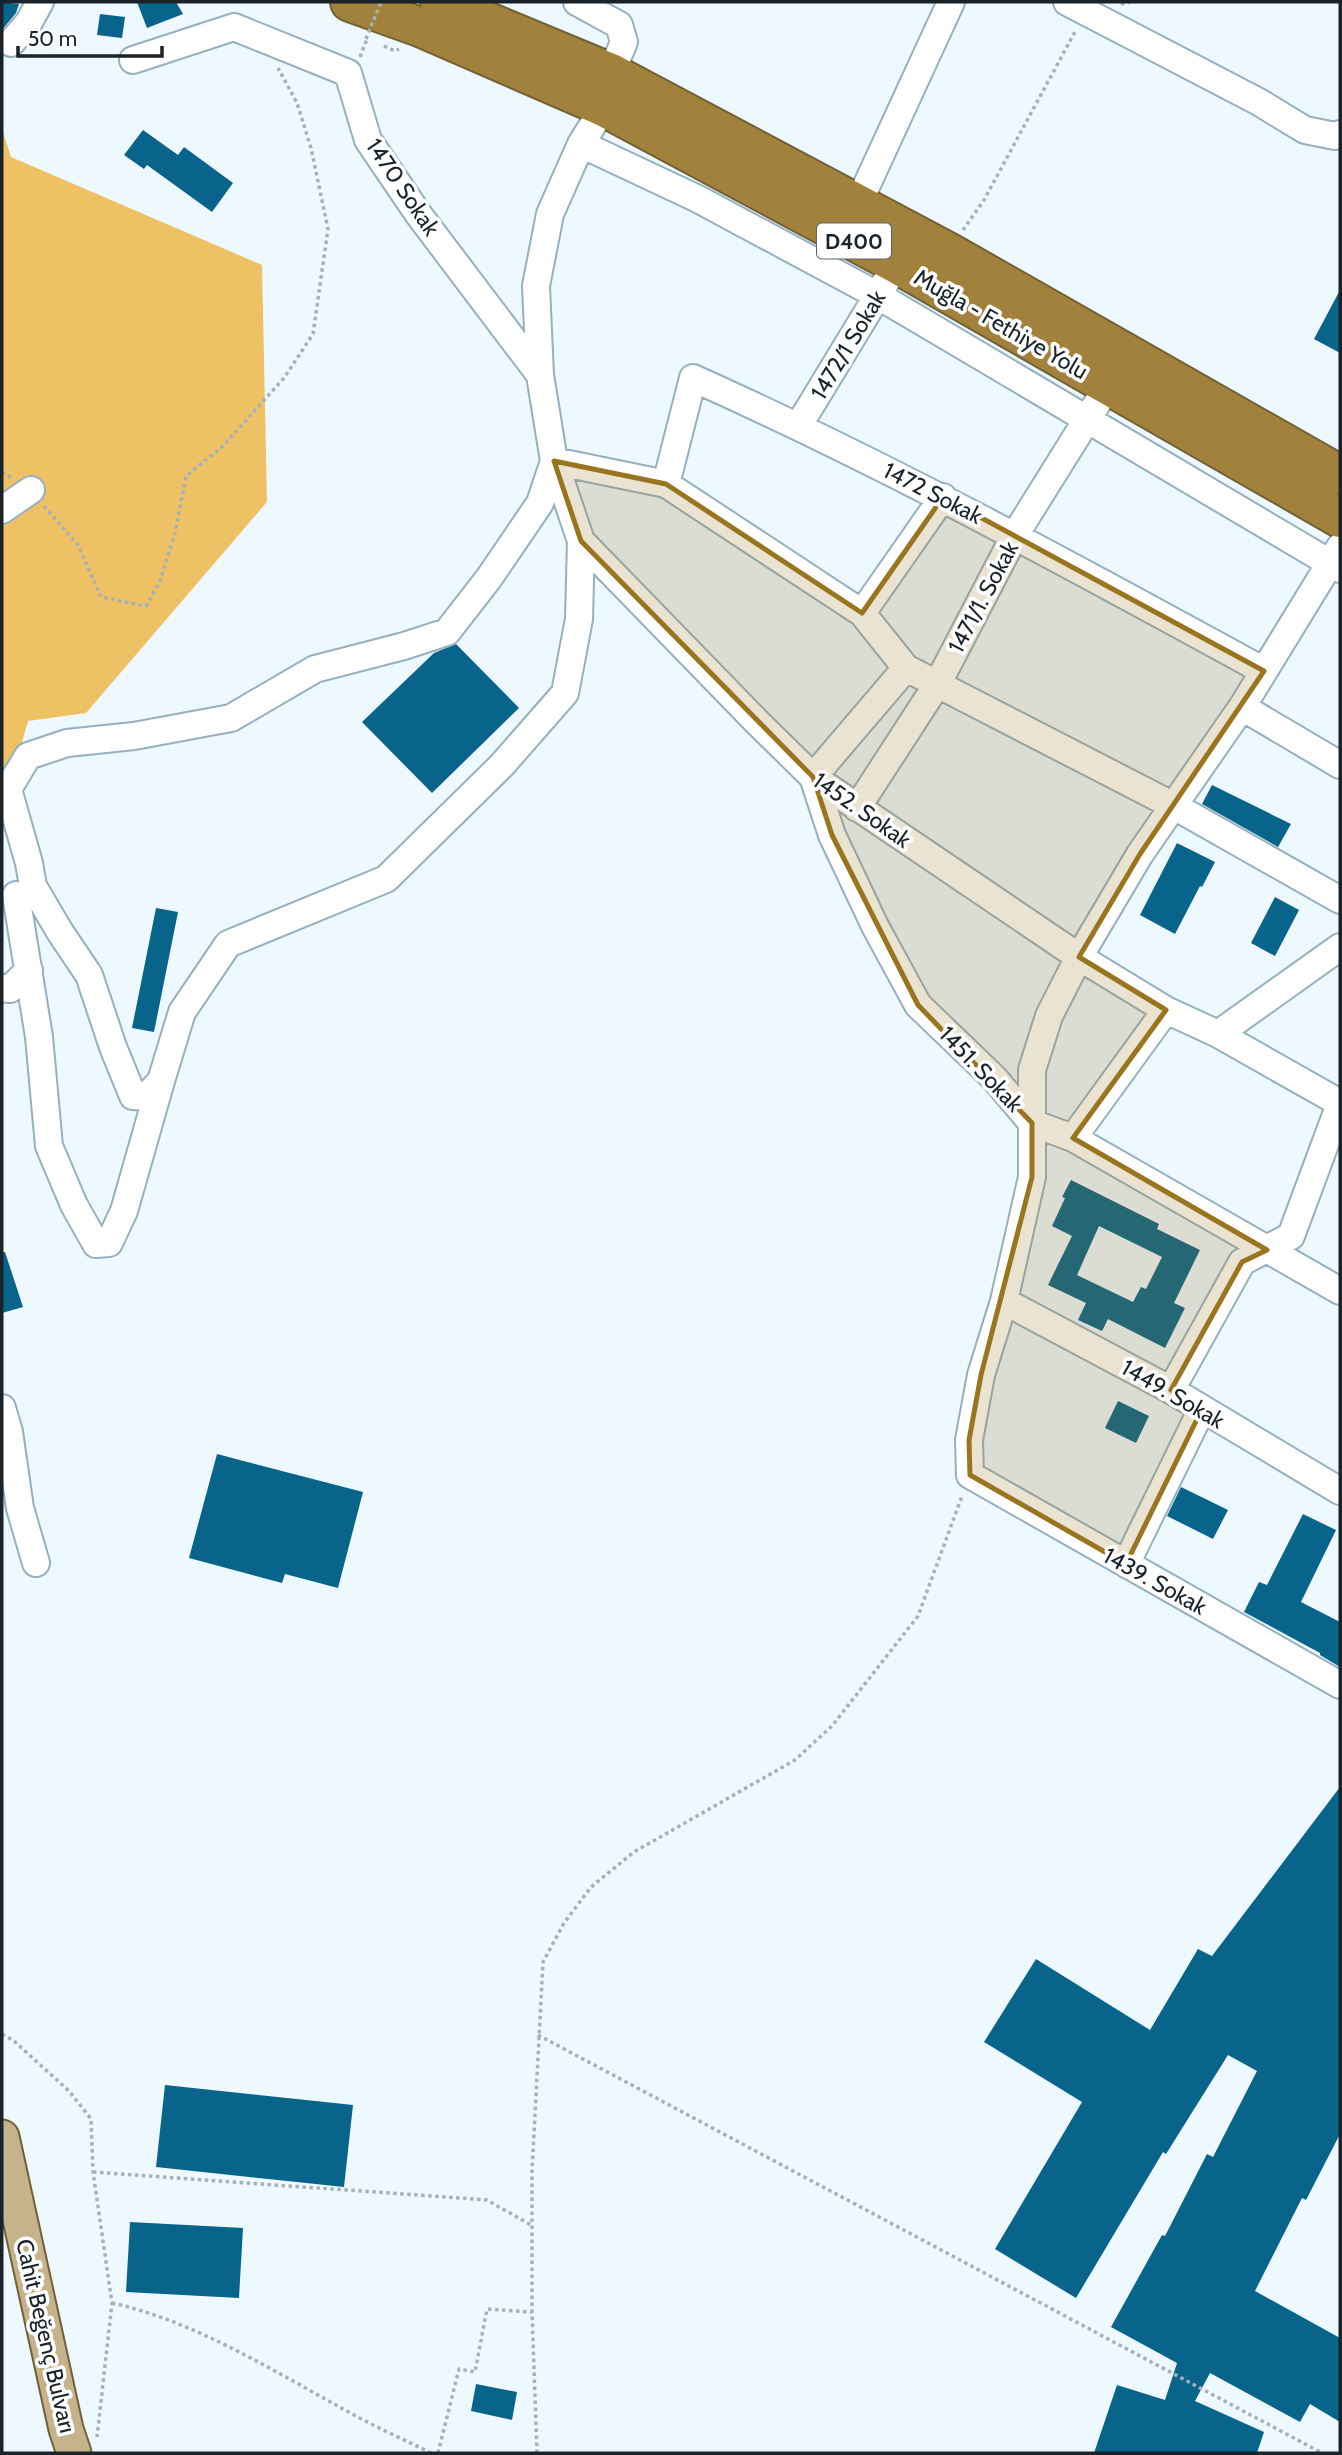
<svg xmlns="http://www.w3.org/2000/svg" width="1342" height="2455" font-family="Cabin,sans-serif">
<rect width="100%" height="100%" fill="#edf8ff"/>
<!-- forest -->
<path fill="#edc164" d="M 2,129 L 11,157 L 262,265 L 267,502 L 86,713 L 28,721 L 2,813 Z"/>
<!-- building -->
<path fill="#08648b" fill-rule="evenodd" d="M 2,2 L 19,4 L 16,13 L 2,30 Z
M 137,2 L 176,2 L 183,14 L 147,28 Z
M 100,14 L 125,17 L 122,38 L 97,35 Z
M 143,130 L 178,155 L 184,147 L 233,183 L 212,212 L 147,165 L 144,169 L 124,155 Z
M 1340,290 L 1340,353 L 1314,339 Z
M 456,644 L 519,708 L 432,793 L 362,722 L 434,653 Z
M 1212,785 L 1291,824 L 1278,847 L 1202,804 Z
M 1177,843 L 1215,862 L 1202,887 L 1200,886 L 1175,934 L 1140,915 Z
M 1275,897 L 1299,910 L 1275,956 L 1251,943 Z
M 156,908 L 178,912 L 154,1032 L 132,1028 Z
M 1071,1180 L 1159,1224 L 1157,1229 L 1200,1250 L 1174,1303 L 1185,1308 L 1165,1348 L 1108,1319 L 1102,1331 L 1078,1320 L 1086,1303 L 1048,1285 L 1072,1236 L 1052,1226 L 1065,1198 L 1062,1197 ZM 1099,1226 L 1162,1257 L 1146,1289 L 1141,1287 L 1133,1302 L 1077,1275 Z
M 2,1252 L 5,1252 L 23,1307 L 2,1313 Z
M 1118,1401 L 1149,1416 L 1136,1443 L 1105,1428 Z
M 217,1454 L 363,1492 L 338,1588 L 285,1574 L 282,1583 L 189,1558 Z
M 1181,1487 L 1228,1510 L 1213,1539 L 1167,1516 Z
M 1303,1514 L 1336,1530 L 1301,1602 L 1340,1622 L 1340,1667 L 1320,1655 L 1320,1653 L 1244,1612 L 1259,1582 L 1267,1585 Z
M 1340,1787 L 1340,2134 L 1306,2200 L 1302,2198 L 1255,2291 L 1340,2338 L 1340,2422 L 1310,2404 L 1300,2422 L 1210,2373 L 1195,2401 L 1264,2432 L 1257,2453 L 1094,2453 L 1117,2385 L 1165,2400 L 1177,2363 L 1111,2327 L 1162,2235 L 1165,2236 L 1207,2154 L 1213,2157 L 1257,2071 L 1228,2055 L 1166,2154 L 1163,2152 L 1076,2298 L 995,2249 L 1082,2102 L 984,2042 L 1036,1959 L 1150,2030 L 1198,1949 L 1212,1956 Z
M 165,2085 L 353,2105 L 344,2187 L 156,2167 Z
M 130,2222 L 243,2228 L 239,2298 L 126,2292 Z
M 476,2384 L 517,2392 L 512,2420 L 471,2411 Z"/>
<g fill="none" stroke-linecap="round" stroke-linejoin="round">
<defs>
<path id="minor" d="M 577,2 L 619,25 L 624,42 L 611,73
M 1067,2 L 1259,102 L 1305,130 L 1335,136 L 1340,134
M 11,43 L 29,22 L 40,2
M 133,60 L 234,27 L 348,73 L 368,140 L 419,215 L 540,375
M 604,107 L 581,144 L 550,214 L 536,286 L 540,375 L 554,461 L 581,541 L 755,720 L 813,777 L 1079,957 L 1166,1010 L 1218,1034 L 1340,1103
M 581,144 L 698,199 L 877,295 L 1340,569
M 858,204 L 951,2
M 799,425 L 887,280
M 666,484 L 693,378 C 889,466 1076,568 1264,671
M 2,510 L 31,490
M 581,541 L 579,619 L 565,693 L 502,765 L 386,879 L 228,944 L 182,1012 L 161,1081 L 146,1097 L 133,1096 L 113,1047 L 89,975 L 60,932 L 33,886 L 29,863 L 8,789 L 28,756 L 67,743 L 134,736 L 231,718 L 315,669 L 404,646 L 447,632 L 489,578 L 540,503 L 554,461 L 666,484 L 862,613 L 906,668 L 1174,806 L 1340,900
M 1340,547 L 1242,707 L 1140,854 L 1079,957 L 1049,1016 L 1032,1070 L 1032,1177 L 1004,1301 L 981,1375 L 969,1440 L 970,1475 L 1340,1685
M 862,613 L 943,497
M 906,668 L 813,777 L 832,835 L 875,926 L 918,1005 L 994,1078 L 1032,1123 L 1073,1138 L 1340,1291
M 1242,707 L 1340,765
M 857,808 L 938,683 L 1015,535 L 1108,386
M 16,895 L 39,1037 L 49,1146 L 74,1205 L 96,1244 L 109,1243 L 124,1211 L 161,1081
M 2,988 L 10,989 L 29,970
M 1218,1034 L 1340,947
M 1073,1138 L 1166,1010
M 1004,1301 L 1171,1390 L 1340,1491
M 1171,1390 L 1242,1262 L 1291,1236 L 1340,1104
M 2,1408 L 9,1432 L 20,1508 L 36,1563
M 1126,1564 L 1202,1409"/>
<path id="major" d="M 2,2137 L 66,2429 L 74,2453"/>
<path id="highway" d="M 350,2 L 420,27 L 604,107 L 897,264 L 1340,518
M 440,2 L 611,73 L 948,252 L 1340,475"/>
</defs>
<!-- minor casing -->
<use href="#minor" stroke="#96b0bf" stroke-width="30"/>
<!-- major casing -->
<use href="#major" stroke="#726036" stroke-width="37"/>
<!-- highway casing -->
<use href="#highway" stroke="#726036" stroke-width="42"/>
<!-- path -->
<path stroke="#a6b1b7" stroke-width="3.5" stroke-dasharray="3.5 3.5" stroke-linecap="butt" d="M 1121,4 L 1130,2
M 384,46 L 395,51 L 399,49
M 360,57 L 367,39
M 963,230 L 984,200 L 1076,30
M 2,472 L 12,478
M 44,506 L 78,545 L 101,597 L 146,606 L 160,581 L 175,533 L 186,476 L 222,447 L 284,378 L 313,334 L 328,229 L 311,148 L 297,103 L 278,68
M 2,2034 L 14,2041 L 69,2091 L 91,2119 L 93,2172 L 112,2303 L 97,2437
M 538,2035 L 1322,2453
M 93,2172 L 487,2200 L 531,2225
M 112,2303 C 194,2321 272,2370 345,2410 C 373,2426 403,2439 431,2453
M 438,2453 L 459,2369 L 475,2372 L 487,2309 L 532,2312
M 537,2453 L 532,2312 L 532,2172 L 543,1962 L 564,1923 L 591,1887 L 634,1852 L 795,1760 L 832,1726 L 918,1616 L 962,1496"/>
<!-- minor -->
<use href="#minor" stroke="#fff" stroke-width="26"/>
<!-- major -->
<use href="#major" stroke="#c7b38b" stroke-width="33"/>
<!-- highway -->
<use href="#highway" stroke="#a2813d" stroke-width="38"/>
<!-- path-bridge -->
<path stroke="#a6b1b7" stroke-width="3.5" stroke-dasharray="3.5 3.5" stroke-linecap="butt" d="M 366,39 L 381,2"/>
</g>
<!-- marked area -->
<path fill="#9a7520" fill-opacity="0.2" stroke="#9a7520" stroke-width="5" stroke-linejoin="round" d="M 554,461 L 666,484 L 862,613 L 943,497 L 1264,671 L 1140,854 L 1079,957 L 1166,1010 L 1073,1138 L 1267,1250 L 1242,1262 L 1171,1390 L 1202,1409 L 1126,1564 L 970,1475 L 969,1440 L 981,1375 L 1032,1177 L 1032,1123 L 918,1005 L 832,835 L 813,777 L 581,541 Z"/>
<g text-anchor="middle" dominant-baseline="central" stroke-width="7" stroke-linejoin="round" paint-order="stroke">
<!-- shield labels -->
<rect fill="#fff" stroke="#5e6569" stroke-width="2" x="817" y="223.5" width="74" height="35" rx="5"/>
<g font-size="21" font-weight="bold" fill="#192329">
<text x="854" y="241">D400</text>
</g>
<!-- street labels -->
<g font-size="23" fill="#192329" stroke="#fff">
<text transform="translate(403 187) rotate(56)">1470 Sokak</text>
<text transform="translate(1001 324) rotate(30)">Muğla - Fethiye Yolu</text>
<text transform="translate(848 345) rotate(-59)">1472/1 Sokak</text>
<text transform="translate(933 493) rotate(27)">1472 Sokak</text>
<text transform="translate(983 597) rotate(-62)">1471/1. Sokak</text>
<text transform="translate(862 810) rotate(35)">1452. Sokak</text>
<text transform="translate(981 1069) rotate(46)">1451. Sokak</text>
<text transform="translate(1173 1394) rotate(30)">1449. Sokak</text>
<text transform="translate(1155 1581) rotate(29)">1439. Sokak</text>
<text transform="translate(46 2336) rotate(77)">Cahit Beğenç Bulvarı</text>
</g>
</g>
<!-- border -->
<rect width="1342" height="2455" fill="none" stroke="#192329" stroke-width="7"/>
<!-- scale -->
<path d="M18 46v10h144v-10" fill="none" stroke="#192329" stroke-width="3.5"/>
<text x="28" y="46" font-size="21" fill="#192329" stroke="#ffffff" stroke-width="5" paint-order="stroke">50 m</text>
</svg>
